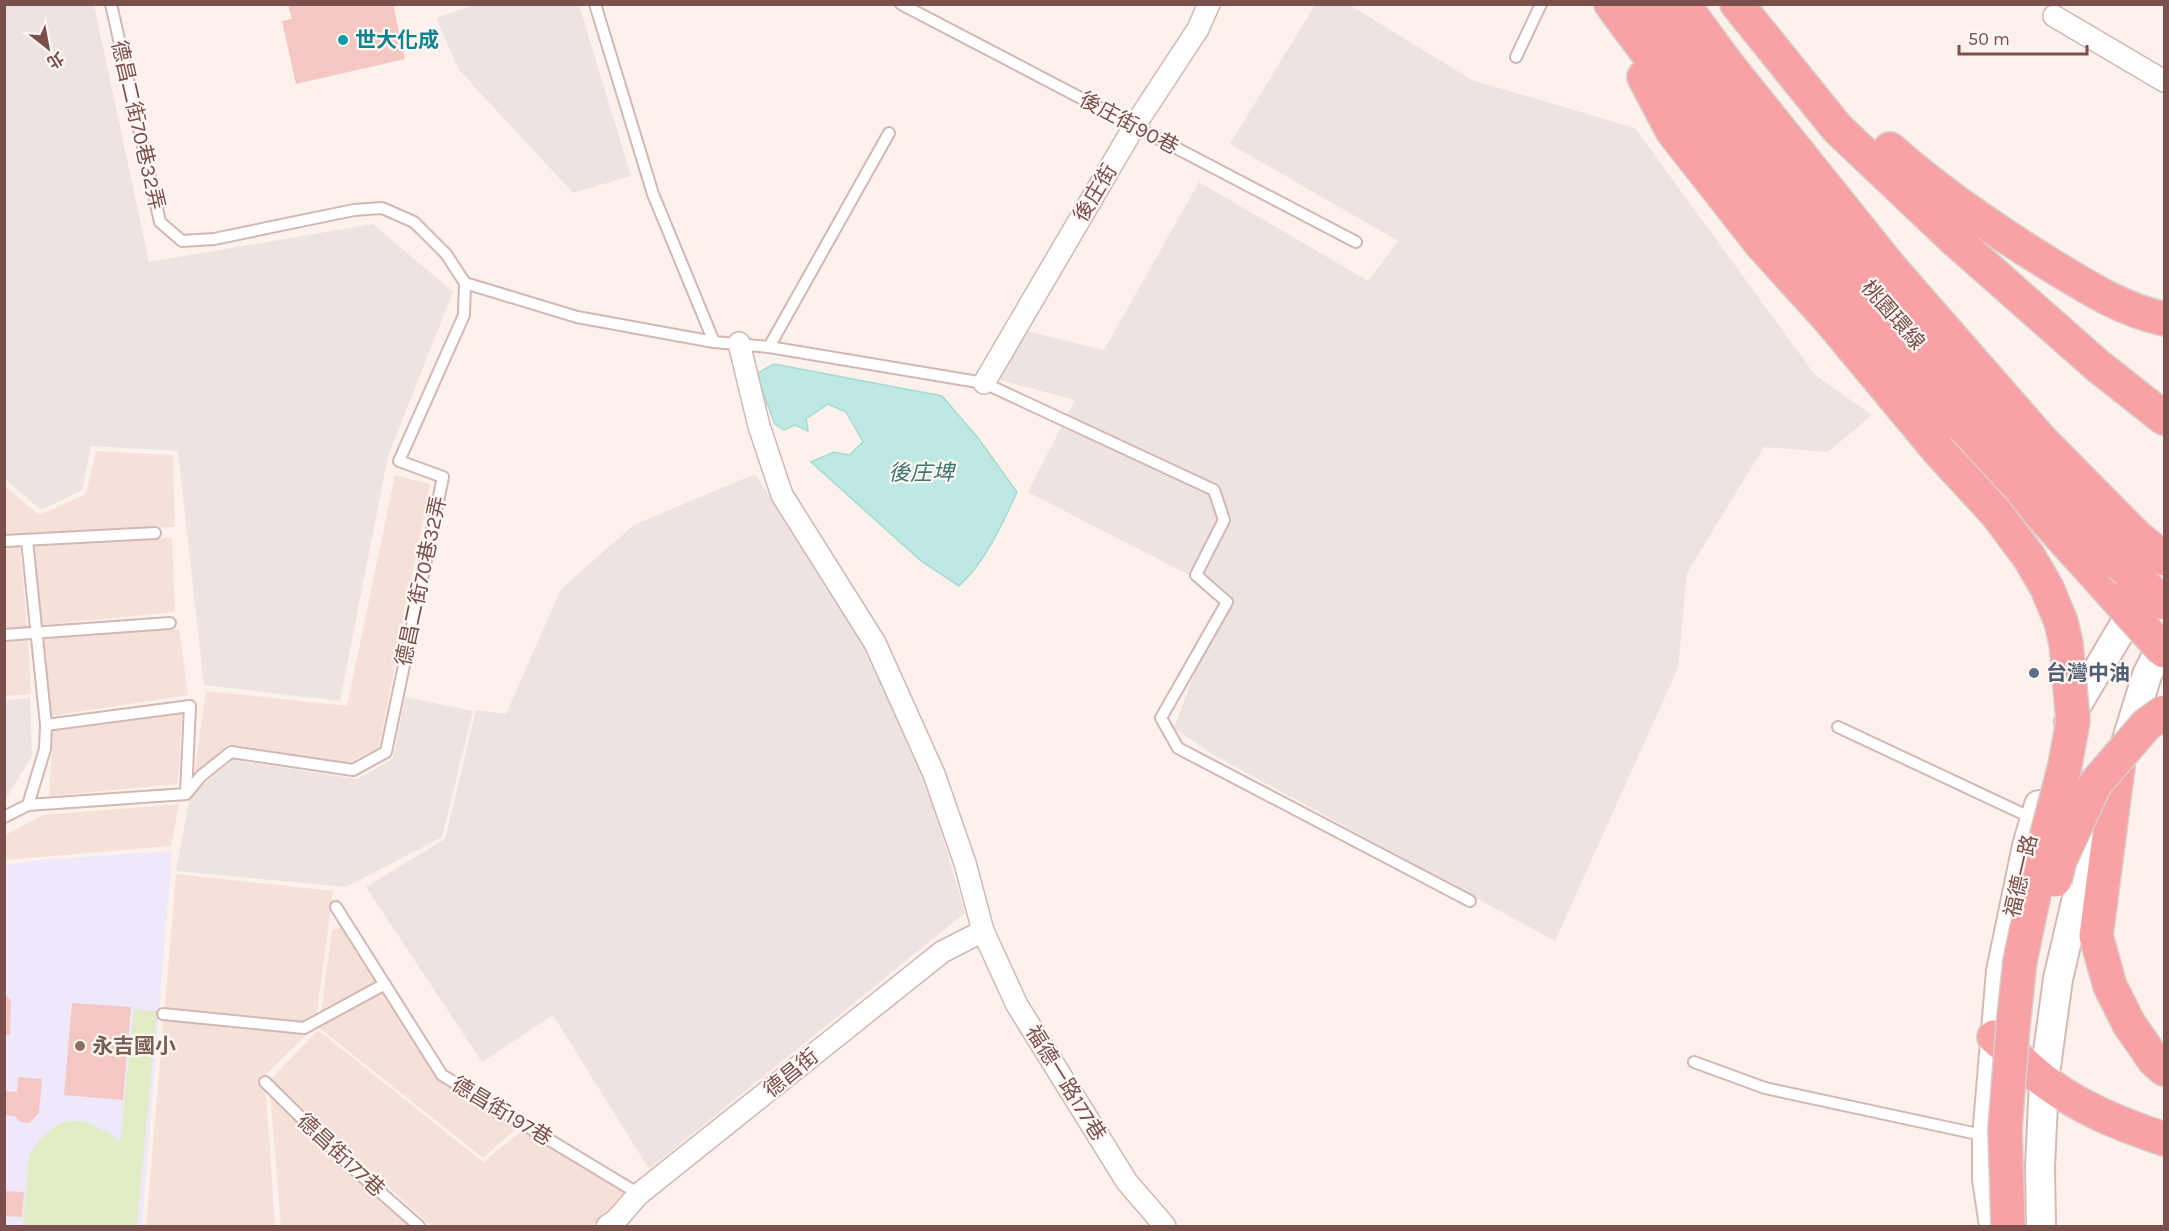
<svg xmlns="http://www.w3.org/2000/svg" width="2169" height="1231" font-family="Karla,'Noto Sans TC',sans-serif">
<rect width="100%" height="100%" fill="#fdf1ec"/>
<!-- residential -->
<path fill="#f5e1da" d="M 96,451 L 173,455 L 175,527 L 5,535 L 5,486 L 39,515 L 86,494 Z
M 395,475 L 430,484 L 379,748 L 348,763 L 228,744 L 194,776 L 206,691 L 347,706 Z
M 172,538 L 175,612 L 41,625 L 31,544 Z
M 5,546 L 20,546 L 27,627 L 5,628 Z
M 179,629 L 188,695 L 51,716 L 43,639 Z
M 28,639 L 31,694 L 5,696 L 5,641 Z
M 182,714 L 178,784 L 49,796 L 53,731 Z
M 179,804 L 171,846 L 5,860 L 5,835 L 43,815 Z
M 176,874 L 333,891 L 315,1027 L 265,1075 L 275,1226 L 146,1226 Z
M 344,926 L 431,1067 L 521,1124 L 483,1158 L 319,1028 L 332,930 Z
M 318,1030 L 483,1162 L 524,1129 L 631,1194 L 590,1226 L 431,1226 L 270,1080 Z
M 270,1091 L 347,1168 L 411,1226 L 281,1226 Z"/>
<!-- industrial -->
<path fill="#ede3e1" d="M 5,4 L 94,5 L 149,262 L 373,224 L 453,292 L 388,456 L 340,701 L 204,685 L 178,451 L 91,446 L 82,490 L 41,510 L 5,479 Z
M 477,4 L 579,5 L 631,176 L 573,193 L 459,70 L 436,18 Z
M 1348,4 L 1472,80 L 1635,128 L 1815,375 L 1872,415 L 1828,452 L 1764,447 L 1687,573 L 1678,668 L 1555,941 L 1212,754 L 1174,728 L 1224,593 L 1028,492 L 1075,400 L 993,378 L 1023,330 L 1104,350 L 1199,182 L 1368,281 L 1398,241 L 1230,144 L 1315,5 Z
M 755,474 L 870,650 L 926,780 L 965,913 L 649,1169 L 553,1015 L 482,1062 L 366,887 L 445,839 L 476,710 L 506,714 L 561,589 L 634,525 Z
M 405,697 L 473,711 L 442,837 L 346,887 L 176,871 L 190,796 L 233,760 L 357,779 L 393,759 Z
M 30,698 L 32,756 L 5,800 L 5,700 Z"/>
<!-- education -->
<path fill="#eee8fa" d="M 172,851 L 142,1226 L 5,1226 L 5,865 L 39,860 Z"/>
<!-- green -->
<path fill="#e2edc8" d="M 134,1009 L 157,1011 L 137,1226 L 23,1226 L 29,1156 L 38,1141 L 54,1127 L 67,1121 L 84,1121 L 109,1133 L 120,1142 Z"/>
<!-- water -->
<path fill="#bee9e2" stroke="#a4dbd3" stroke-width="1.5" d="M 774,364 L 942,396 L 978,438 L 1017,492 C 1003,523 984,564 959,586 L 921,561 L 811,462 L 834,452 L 849,455 L 863,442 L 846,412 L 828,404 L 806,419 L 808,431 L 795,425 L 784,430 L 775,424 L 756,374 Z"/>
<!-- building -->
<path fill="#f4c7c2" d="M 288,4 L 393,4 L 405,59 L 296,84 L 282,21 L 292,19 Z
M 4,992 L 11,1001 L 10,1035 L 4,1035 Z
M 72,1003 L 131,1007 L 123,1100 L 64,1095 Z
M 18,1077 L 42,1079 L 39,1113 L 29,1123 L 20,1122 L 15,1116 L 4,1115 L 4,1091 L 17,1092 Z
M 4,1191 L 24,1192 L 22,1217 L 4,1216 Z"/>
<g fill="none" stroke-linecap="round" stroke-linejoin="round">
<defs>
<path id="lane" d="M 595,4 L 653,194 L 714,342
M 901,4 L 1356,242
M 1516,57 L 1541,4
M 465,283 L 577,317 L 714,342 L 769,347 L 984,383 L 1214,490 L 1224,520 L 1196,575 L 1227,602 L 1161,718 L 1178,748 L 1470,901
M 769,347 L 889,133
M 27,540 L 46,725 L 45,749 L 28,805
M 4,541 L 155,533
M 4,635 L 170,623
M 46,725 L 190,706 L 186,794
M 1838,727 L 2034,819
M 4,817 L 28,805 L 186,794 L 201,776 L 231,752 L 353,770 L 386,752 L 443,477 L 399,461 L 464,315 L 465,283 L 446,254 L 414,222 L 382,208 L 354,210 L 214,239 L 182,241 L 160,222 L 111,4
M 336,907 L 442,1075 L 639,1194
M 163,1014 L 304,1028 L 385,984
M 1694,1062 L 1765,1088 L 1987,1136
M 265,1082 L 345,1161 L 419,1226"/>
<path id="street" d="M 2054,16 L 2164,81
M 739,343 L 759,426 L 782,495 L 875,643 L 934,774 L 965,863 L 983,931 L 1017,1005 L 1127,1182 L 1165,1226
M 984,383 L 1135,125 L 1198,29 L 1209,4
M 607,1226 L 617,1219 L 639,1194 L 942,952 L 983,931"/>
<path id="secondary" d="M 2069,722 L 2074,710 L 2141,596
M 2124,749 L 2147,675 L 2164,641
M 1994,1226 L 1987,1179 L 1987,1137 L 2001,971 L 2027,846 L 2039,805
M 2041,1226 L 2040,1167 L 2044,1081 L 2058,979 L 2090,842 L 2106,798"/>
<path id="highway" d="M 1611,4 L 1738,175 L 1794,241 L 2118,600
M 1648,4 C 1721,102 1793,199 1872,291 C 1951,385 2035,475 2120,564
M 1683,4 L 1727,64 L 1890,267 L 2041,440 L 2137,537
M 1737,4 L 1837,128 L 1953,238 L 2098,366 L 2164,418
M 1644,77 L 1673,132 L 1761,244 L 1829,319 L 1938,450
M 1890,149 C 1938,192 1991,228 2046,262 C 2085,286 2120,309 2164,319
M 2118,767 L 2096,936 L 2110,986 L 2129,1024 L 2154,1060 L 2164,1069
M 1994,1037 C 2011,1051 2026,1067 2043,1080 C 2079,1108 2122,1125 2164,1139"/>
</defs>
<!-- lane casing -->
<use href="#lane" stroke="#d3b7b3" stroke-width="14"/>
<!-- street casing -->
<use href="#street" stroke="#d3b7b3" stroke-width="24"/>
<!-- secondary casing -->
<use href="#secondary" stroke="#d9b8b2" stroke-width="32"/>
<!-- highway casing -->
<use href="#highway" stroke="#dacecd" stroke-width="36"/>
<!-- lane -->
<use href="#lane" stroke="#fff" stroke-width="10"/>
<!-- street -->
<use href="#street" stroke="#fff" stroke-width="21"/>
<!-- secondary -->
<use href="#secondary" stroke="#fff" stroke-width="28"/>
<!-- highway -->
<use href="#highway" stroke="#f8a2a5" stroke-width="33"/>
<defs>
<path id="highway-bridge" d="M 1938,450 L 1996,513 L 2029,557 L 2047,588 L 2061,622 L 2066,643 L 2073,721 L 2065,765 L 2045,842 L 2020,961 L 2013,1026 L 2005,1129 L 2008,1226
M 2137,537 L 2164,559
M 2120,564 L 2164,603
M 2118,600 L 2164,651
M 2055,880 L 2060,860 L 2095,784 L 2146,725 L 2164,712"/>
</defs>
<!-- highway-bridge casing -->
<use href="#highway-bridge" stroke="#dacecd" stroke-width="36" stroke-linecap="butt"/>
<!-- highway-bridge -->
<use href="#highway-bridge" stroke="#f8a2a5" stroke-width="33"/>
</g>
<!-- markers -->
<circle fill="#0f9aa8" stroke="#fff7f3" stroke-width="2" cx="343" cy="40" r="6"/>
<circle fill="#5c6f8a" stroke="#fff7f3" stroke-width="2" cx="2034" cy="673" r="6"/>
<circle fill="#8d6e63" stroke="#fff7f3" stroke-width="2" cx="80" cy="1046" r="6"/>
<g text-anchor="middle" dominant-baseline="central" stroke-width="4.5" stroke-linejoin="round" paint-order="stroke">
<!-- culture labels -->
<g font-size="21" font-weight="bold" fill="#0d838f" stroke="#fff7f3" text-anchor="start">
<text x="355" y="40">世大化成</text>
</g>
<!-- street labels -->
<g font-size="21" fill="#7b4f4c" stroke="#fff7f3">
<text transform="translate(1129 123) rotate(28)">後庄街90巷</text>
<text transform="translate(138 125) rotate(77)">德昌二街70巷32弄</text>
<text transform="translate(1095 193) rotate(-59)">後庄街</text>
<text transform="translate(1893 315) rotate(49)">桃園環線</text>
<text transform="translate(421 581) rotate(-78)">德昌二街70巷32弄</text>
<text transform="translate(2021 876) rotate(-77)">福德一路</text>
<text transform="translate(791 1073) rotate(-39)">德昌街</text>
<text transform="translate(1066 1083) rotate(58)">福德一路177巷</text>
<text transform="translate(502 1111) rotate(31)">德昌街197巷</text>
<text transform="translate(341 1155) rotate(43)">德昌街177巷</text>
</g>
<!-- service labels -->
<g font-size="21" font-weight="bold" fill="#4e5e75" stroke="#fff7f3" text-anchor="start">
<text x="2046" y="673">台灣中油</text>
</g>
<!-- education labels -->
<g font-size="21" font-weight="bold" fill="#785e54" stroke="#fff7f3" text-anchor="start">
<text x="92" y="1046">永吉國小</text>
</g>
<!-- water labels -->
<g font-size="22" font-style="italic" fill="#3c7870" stroke="#fff7f3">
<text x="921" y="473">後庄埤</text>
</g>
</g>
<!-- border -->
<rect width="2169" height="1231" fill="none" stroke="#7b4f4c" stroke-width="12"/>
<!-- north arrow -->
<g transform="translate(48 48) rotate(149)" stroke="#fff7f3" stroke-width="4.5" paint-order="stroke">
<path d="M0-4.5L10 22L0 15L-10 22Z" fill="#7b4f4c"/>
<text y="-9" font-size="16" font-weight="bold" text-anchor="middle" fill="#7b4f4c">北</text>
</g>
<!-- scale -->
<path d="M1959 45v9h128v-9" fill="none" stroke="#7b4f4c" stroke-width="3"/>
<text x="1968" y="45" font-size="18" fill="#7b4f4c" stroke="#fff7f3" stroke-width="4.5" paint-order="stroke">50 m</text>
</svg>
